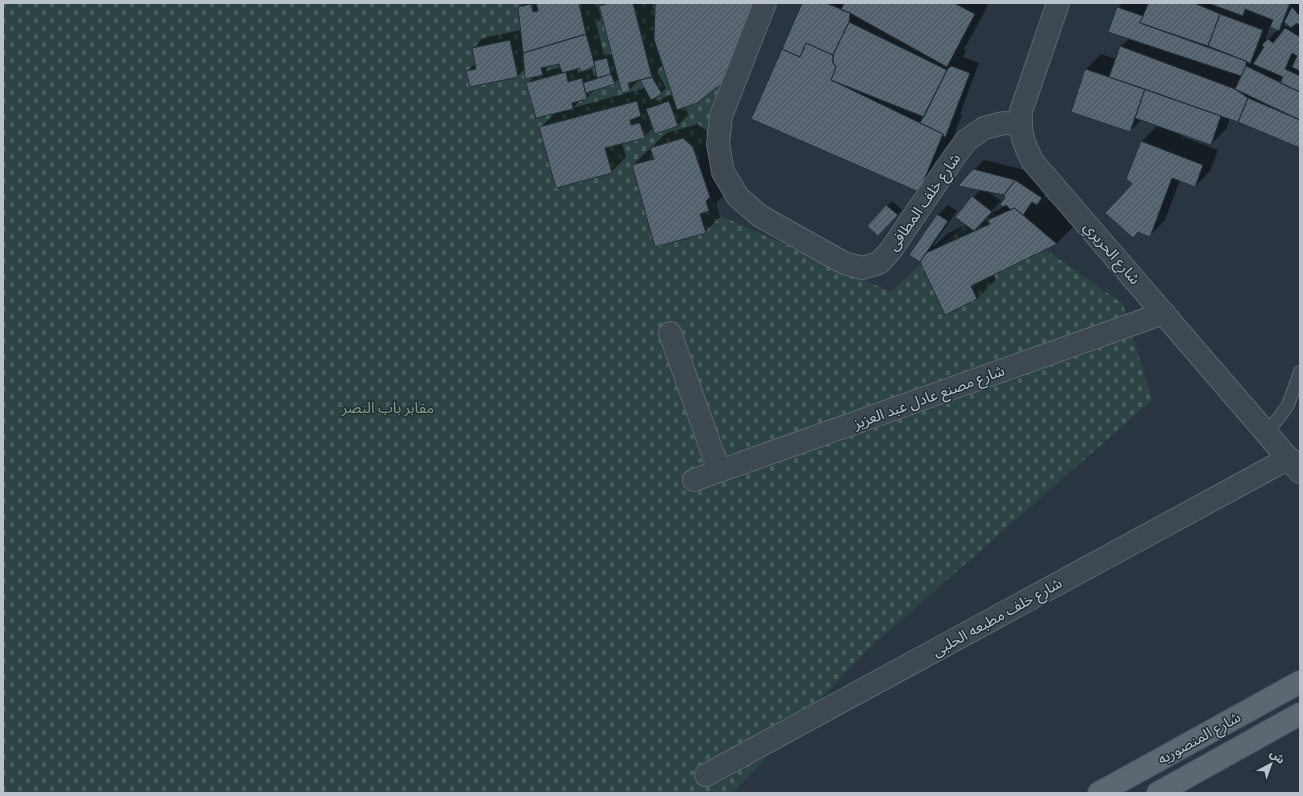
<svg xmlns="http://www.w3.org/2000/svg" width="1303" height="796" font-family="Cabin,'Noto Sans Arabic',sans-serif">
<defs>
<pattern id="cemetery-stones" width="16" height="16" patternUnits="userSpaceOnUse"><rect width="16" height="16" fill="#2c4443"/><path d="M2 7V4a2 2 0 0 1 4 0v3zM10 15v-3a2 2 0 0 1 4 0v3z" fill="#485d5d"/></pattern>
<pattern id="building-hatch" width="6" height="6" patternUnits="userSpaceOnUse"><rect width="6" height="6" fill="#52616c"/><path d="M-1 1l2-2M0 6l6-6M5 7l2-2" fill="none" stroke="#697680"/></pattern>
</defs>
<rect width="100%" height="100%" fill="#293641"/>
<!-- cemetery -->
<path fill="url(#cemetery-stones)" d="M 3,3 L 761,3 L 699,156 C 699,177 711,198 721,216 L 891,292 L 983,206 L 1123,304 L 1152,400 L 866,651 L 733,793 L 3,793 Z"/>
<!-- shadow -->
<path fill="#0007" fill-rule="evenodd" d="M 523,3 L 597,3 L 601,18 L 596,24 L 604,55 L 613,54 L 600,6 L 603,3 L 652,3 L 655,15 L 657,3 L 688,115 L 678,125 L 656,132 L 654,127 L 644,137 L 622,143 L 626,157 L 611,172 L 540,128 L 556,112 L 528,83 L 535,76 L 525,68 L 518,76 L 470,85 L 467,71 L 476,63 L 473,48 L 483,38 L 521,30 L 519,8 ZM 559,63 L 561,67 L 546,71 L 552,64 ZM 596,64 L 598,75 L 594,76 L 592,69 L 585,71 L 584,69 ZM 663,65 L 673,94 L 656,101 L 655,97 L 661,93 L 666,88 L 657,72 ZM 581,67 L 582,72 L 578,73 L 577,68 ZM 619,78 L 629,90 L 640,79 L 645,88 L 573,108 L 581,99 L 587,98 L 596,88 L 614,83 Z
M 803,3 L 989,3 L 966,46 L 963,49 L 966,50 L 963,57 L 979,63 L 960,114 L 962,115 L 939,172 L 919,191 L 753,119 Z
M 1123,3 L 1300,3 L 1300,147 L 1230,118 L 1226,129 L 1211,144 L 1182,134 L 1181,136 L 1218,150 L 1210,171 L 1195,186 L 1180,180 L 1165,220 L 1150,235 L 1133,184 L 1128,178 L 1142,141 L 1158,125 L 1142,119 L 1130,131 L 1072,112 L 1086,69 L 1101,54 L 1117,59 L 1121,46 L 1130,38 L 1118,8 ZM 1286,22 L 1289,25 L 1287,27 L 1284,25 ZM 1270,26 L 1278,30 L 1268,39 L 1261,54 Z
M 698,124 L 708,132 L 724,181 L 720,185 L 723,196 L 716,203 L 720,217 L 705,232 L 633,165 L 648,150 L 652,149 L 651,148 L 666,133 Z
M 984,160 L 1025,170 L 1051,188 L 1044,196 L 1076,224 L 1057,243 L 994,274 L 996,279 L 977,299 L 920,262 L 938,215 L 948,205 L 957,211 L 933,245 L 934,246 L 947,234 L 966,224 L 956,217 L 980,190 L 974,170 ZM 989,192 L 1005,195 L 1006,198 L 1002,202 ZM 1000,202 L 1003,206 L 1000,209 L 989,214 Z
M 892,201 L 902,210 L 883,230 L 868,226 Z"/>
<!-- building -->
<path fill="url(#building-hatch)" stroke="#242f39" d="M 536,3 L 579,3 L 586,34 L 523,53 L 518,7 L 531,4 L 533,12 L 538,11 Z
M 610,3 L 633,3 L 652,77 L 628,83 L 630,91 L 622,93 L 599,6 Z
M 656,3 L 755,3 L 724,82 L 697,103 L 677,110 L 654,39 L 655,7 Z
M 802,3 L 826,3 L 850,13 L 849,22 L 833,55 L 806,43 L 800,57 L 782,49 Z
M 844,3 L 954,3 L 975,14 L 947,67 L 850,13 L 841,10 Z
M 1146,3 L 1194,3 L 1220,14 L 1208,46 L 1140,23 L 1148,4 Z
M 1208,3 L 1290,3 L 1279,31 L 1270,27 L 1273,20 L 1245,9 L 1243,16 Z
M 1117,7 L 1143,16 L 1140,23 L 1246,61 L 1246,66 L 1241,76 L 1108,32 Z
M 1292,7 L 1299,15 L 1300,14 L 1300,26 L 1297,23 L 1291,28 L 1284,22 Z
M 1220,14 L 1263,30 L 1250,64 L 1246,61 L 1208,46 Z
M 849,22 L 947,70 L 924,117 L 831,80 L 836,67 L 833,63 L 833,55 Z
M 1285,28 L 1300,37 L 1300,71 L 1292,67 L 1297,56 L 1292,53 L 1285,69 L 1300,76 L 1300,92 L 1280,83 L 1283,77 L 1253,64 L 1264,47 L 1262,45 L 1268,39 L 1273,43 Z
M 586,34 L 595,66 L 581,72 L 580,68 L 562,73 L 559,64 L 541,68 L 543,75 L 525,79 L 523,53 Z
M 510,40 L 518,77 L 470,87 L 466,71 L 476,69 L 472,48 Z
M 806,43 L 833,55 L 833,63 L 836,67 L 831,80 L 943,134 L 919,192 L 751,119 L 782,49 L 800,57 Z
M 1120,46 L 1235,89 L 1248,98 L 1238,122 L 1109,77 Z
M 607,58 L 611,74 L 597,78 L 594,61 Z
M 951,66 L 970,73 L 945,138 L 943,134 L 920,123 L 947,70 Z
M 1246,66 L 1300,92 L 1300,120 L 1235,89 Z
M 1085,69 L 1145,89 L 1130,132 L 1071,112 Z
M 566,72 L 568,82 L 582,78 L 587,99 L 572,103 L 573,109 L 536,118 L 526,83 Z
M 611,74 L 615,84 L 586,93 L 583,83 Z
M 652,77 L 662,94 L 651,100 L 640,80 Z
M 1145,89 L 1221,116 L 1211,145 L 1135,118 Z
M 1248,98 L 1300,120 L 1300,148 L 1238,122 Z
M 637,101 L 641,116 L 630,120 L 631,125 L 640,123 L 645,138 L 605,148 L 612,173 L 556,188 L 539,127 Z
M 669,101 L 678,126 L 655,134 L 646,109 Z
M 683,138 L 693,147 L 710,197 L 706,201 L 709,211 L 700,214 L 706,233 L 655,247 L 632,165 L 654,159 L 650,148 Z
M 1141,141 L 1203,165 L 1195,187 L 1172,178 L 1150,237 L 1138,232 L 1133,238 L 1105,213 L 1132,184 L 1126,179 Z
M 973,169 L 1015,180 L 1004,195 L 958,186 Z
M 1015,180 L 1042,198 L 1037,205 L 1032,202 L 1023,215 L 1014,208 L 1011,210 L 1006,205 L 1003,207 L 1000,204 L 1005,198 L 1004,195 Z
M 972,196 L 992,212 L 974,231 L 955,217 Z
M 886,205 L 898,215 L 878,236 L 867,226 Z
M 1014,208 L 1023,215 L 1057,244 L 971,286 L 977,299 L 945,315 L 920,262 L 926,253 L 990,224 L 988,220 Z
M 937,214 L 948,221 L 920,262 L 909,255 Z"/>
<g fill="none" stroke-linecap="round" stroke-linejoin="round">
<defs>
<path id="lane" d="M 1266,432 L 1278,419 L 1288,405 L 1300,372"/>
<path id="street" d="M 765,3 L 721,116 L 718,144 L 723,172 L 738,197 L 760,216 L 844,263 L 862,268 L 879,263 L 891,250 L 954,157 L 967,140 L 984,128 L 1004,123 L 1020,124
M 1058,3 L 1021,111 C 1020,133 1023,143 1033,162 L 1300,472
M 670,333 L 719,471
M 694,480 L 1164,313
M 706,775 L 1289,458"/>
<path id="primary" d="M 1099,793 L 1300,682
M 1158,793 L 1300,714"/>
</defs>
<!-- lane casing -->
<use href="#lane" stroke="#5b666f" stroke-width="14"/>
<!-- street casing -->
<use href="#street" stroke="#5b666f" stroke-width="24"/>
<!-- primary casing -->
<use href="#primary" stroke="#47515b" stroke-width="24"/>
<!-- lane -->
<use href="#lane" stroke="#3d4851" stroke-width="12"/>
<!-- street -->
<use href="#street" stroke="#3d4851" stroke-width="22"/>
<!-- primary -->
<use href="#primary" stroke="#5b6771" stroke-width="22"/>
</g>
<g text-anchor="middle" dominant-baseline="central" stroke-width="3" stroke-linejoin="round" paint-order="stroke">
<!-- street labels -->
<g font-size="15" fill="#bac3cb" stroke="#222d37">
<text transform="translate(924 202) rotate(-55)">شارع خلف المطافى</text>
<text transform="translate(1112 253) rotate(49)">شارع الحريري</text>
<text transform="translate(929 397) rotate(-20)">شارع مصنع عادل عبد العزيز</text>
<text transform="translate(997 617) rotate(-29)">شارع خلف مطبعه الحلبى</text>
<text transform="translate(1199 738) rotate(-29)">شارع المنصوريه</text>
</g>
<!-- park labels -->
<g font-size="15" fill="#7a9f7f" stroke="#222d37">
<text x="388" y="408">مقابر باب النصر</text>
</g>
</g>
<!-- border -->
<rect width="1303" height="796" fill="none" stroke="#bac3cb" stroke-width="8"/>
<!-- north arrow -->
<g transform="translate(1271 764) rotate(41)" stroke="#222d37" stroke-width="3" paint-order="stroke">
<path d="M0-3L7 15L0 10L-7 15Z" fill="#bac3cb"/>
<text y="-6" font-size="11" font-weight="bold" text-anchor="middle" fill="#bac3cb">ش</text>
</g>
</svg>
